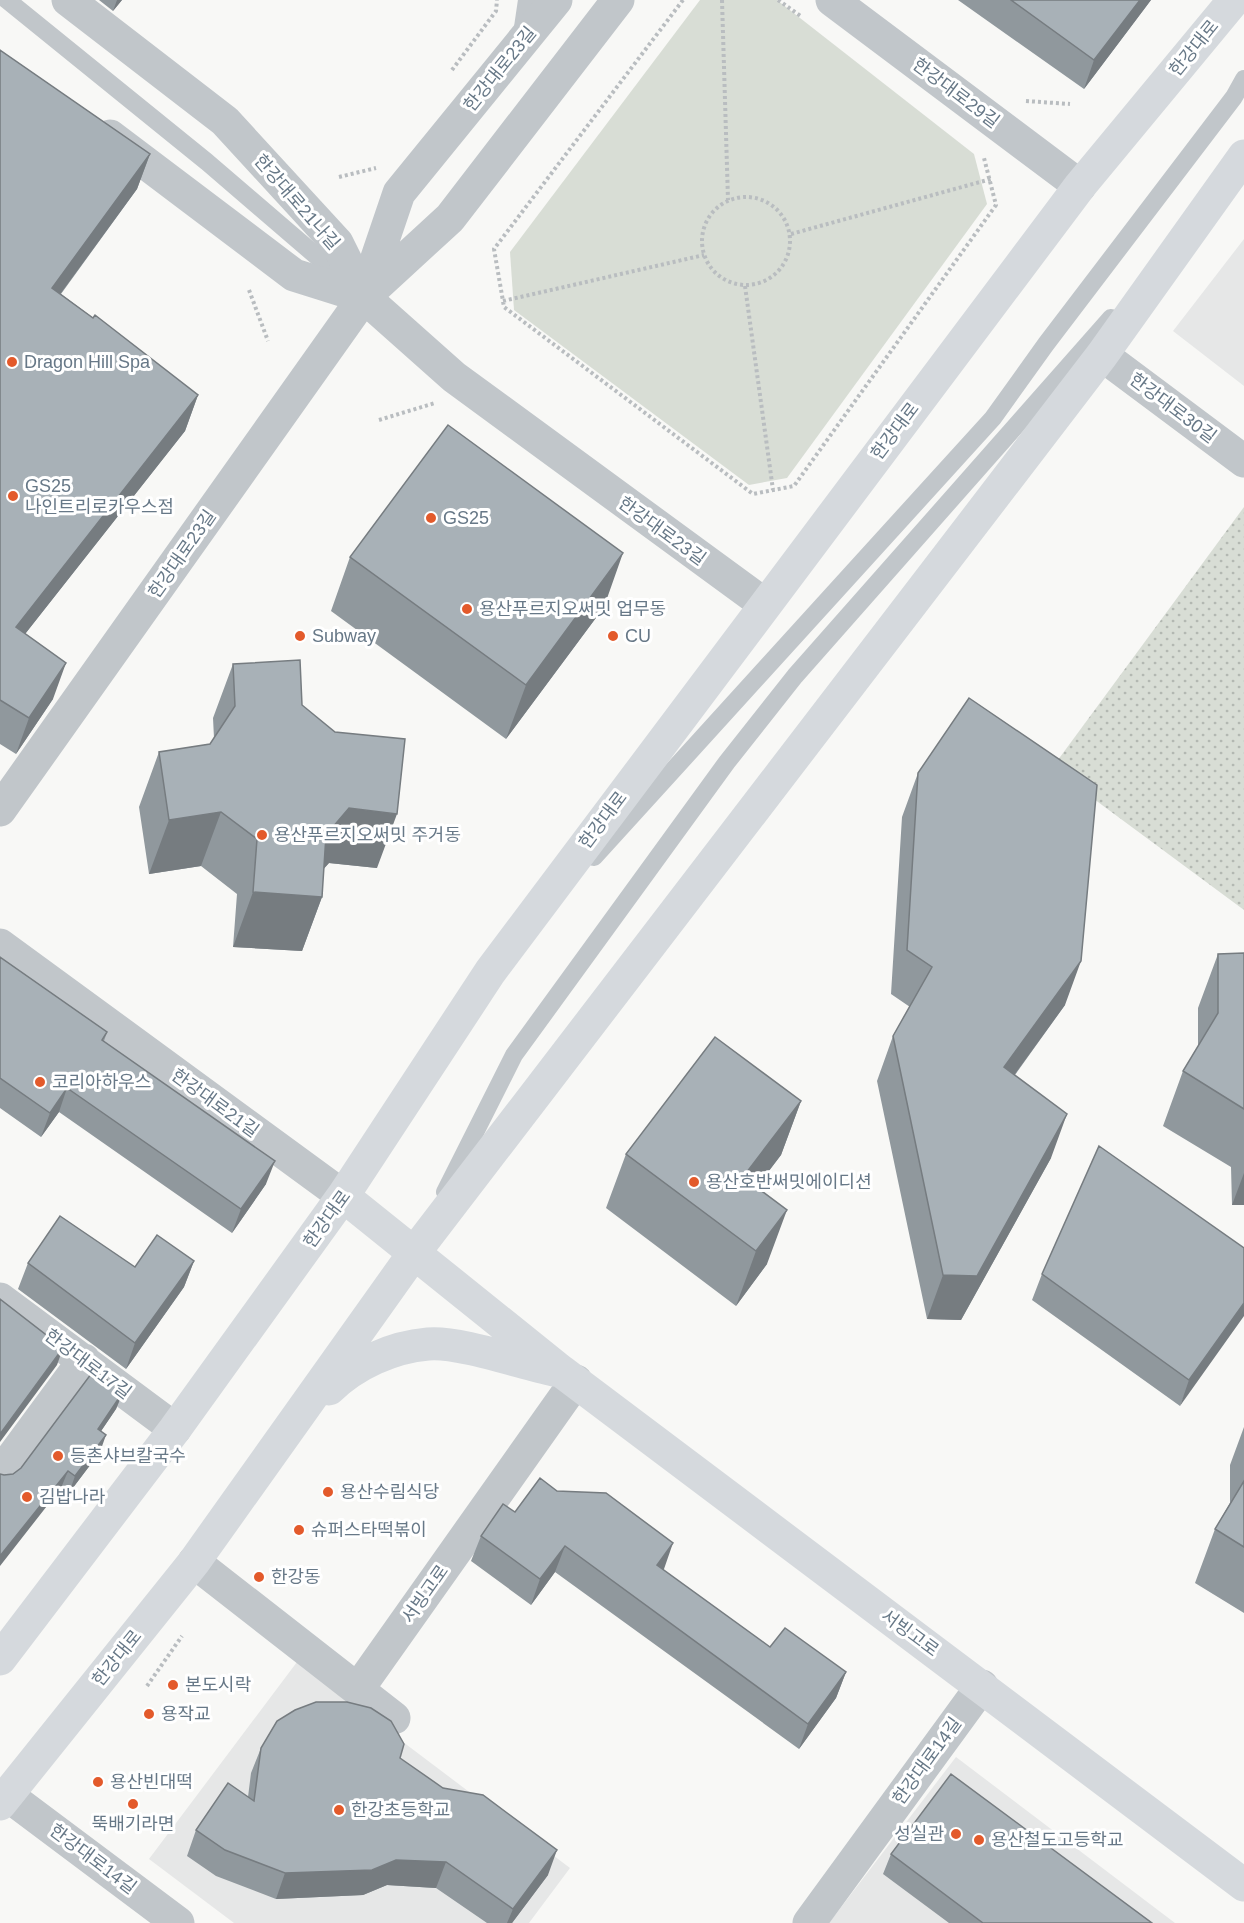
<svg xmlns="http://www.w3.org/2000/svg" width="1244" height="1923" font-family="Helvetica,'Noto Sans KR',sans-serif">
<defs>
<pattern id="grass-dots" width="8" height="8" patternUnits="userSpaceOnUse" patternTransform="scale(1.5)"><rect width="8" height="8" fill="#d8ddd5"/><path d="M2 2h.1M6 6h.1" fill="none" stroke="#b3b8b2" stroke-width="1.8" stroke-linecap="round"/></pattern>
</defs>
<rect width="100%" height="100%" fill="#f8f8f6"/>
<!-- built -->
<path fill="#e6e7e7" d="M 1244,239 L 1244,386 L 1173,331 Z
M 297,1662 L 570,1868 L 529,1923 L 234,1923 L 149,1859 Z
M 956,1757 L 1175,1923 L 829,1923 Z"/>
<!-- grass -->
<path fill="url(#grass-dots)" d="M 1244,507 L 1244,910 L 1052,768 Z"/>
<!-- park -->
<path fill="#d8ddd5" d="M 700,0 L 777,0 L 974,154 L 987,204 L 787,478 L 749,485 L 514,310 L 510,252 Z"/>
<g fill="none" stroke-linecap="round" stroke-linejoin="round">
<!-- path -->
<path stroke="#b9bdc0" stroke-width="4" stroke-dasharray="3 3" stroke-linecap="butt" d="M 683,0 L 494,249 L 504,307 L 753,494 L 794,486 L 996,205 L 984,158
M 722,0 L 728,200
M 778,0 L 802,17
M 452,70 L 496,11 L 497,0
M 1026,101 L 1070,104
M 339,177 L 376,168
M702 241a44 44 0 1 1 88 0a44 44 0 1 1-88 0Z
M 791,234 L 991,179
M 745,286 L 773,490
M 249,290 L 268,341
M 503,301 L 704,255
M 379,420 L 435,403
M 147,1686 L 182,1636"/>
<!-- lane -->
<path stroke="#c1c6ca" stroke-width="18" d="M 7,0 L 207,162 L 349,284
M 522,34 L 527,0
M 594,857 L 993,418 L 1046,344 L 1234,97 L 1244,79
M 445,1192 L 514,1055 L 727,762 L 795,676 L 1111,318"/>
<!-- street -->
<path stroke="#c1c6ca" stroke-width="33" d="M 68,0 L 225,121 L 337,243 L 364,297 L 454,377 L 764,604
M 832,0 L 1080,186
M 110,136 L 294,275 L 364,297
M 364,296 L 399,193 L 556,0
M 1102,355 L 1244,461
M 0,810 L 364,297 L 450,218 L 618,0
M 0,945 L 343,1196
M 0,1299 L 175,1429
M 0,1474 L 84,1360
M 194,1562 L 394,1718
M 358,1689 L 576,1381
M 7,1795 L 178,1923
M 809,1923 L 982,1686"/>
<!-- primary -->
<path stroke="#d5d9dd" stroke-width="33" d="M 343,1196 L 561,1371 L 1244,1885
M 329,1389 C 355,1364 392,1347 428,1344 C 458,1341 521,1363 554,1370
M 0,1659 L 175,1429 L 343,1196 L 490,972 L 1080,186 L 1234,0
M 0,1804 L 194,1562 L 414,1253 L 1102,355 L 1244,156"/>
</g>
<!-- wall -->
<path fill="#90989d" d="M 99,0 L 122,0 L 113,11 Z
M 958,0 L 1151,0 L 1084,89 Z
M 0,50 L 150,154 L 137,189 L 61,294 L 198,395 L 185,431 L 25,634 L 53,699 L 16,754 L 0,744 Z
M 350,557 L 604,607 L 506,739 L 331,611 Z
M 233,664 L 302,705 L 377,868 L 329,863 L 323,869 L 322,897 L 302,951 L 233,947 L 237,894 L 201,866 L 149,874 L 139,807 L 159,752 L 210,744 L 214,738 L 213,718 Z
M 918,773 L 1065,1005 L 1015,1075 L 1051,1158 L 961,1320 L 927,1319 L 877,1081 L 893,1036 L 910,1007 L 891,994 L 902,817 Z
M 1244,953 L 1244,1205 L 1232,1205 L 1231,1167 L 1163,1126 L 1183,1071 L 1198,1046 L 1198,1008 L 1218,954 Z
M 0,957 L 107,1032 L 104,1041 L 266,1184 L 232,1233 L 59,1112 L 41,1137 L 0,1108 Z
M 801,1101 L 781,1155 L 757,1187 L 767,1264 L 736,1306 L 606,1208 L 626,1154 Z
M 1244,1248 L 1180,1406 L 1032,1300 L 1042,1274 Z
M 194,1261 L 184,1287 L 126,1369 L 18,1289 L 28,1263 L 135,1267 Z
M 123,1392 L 116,1409 L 101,1431 L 100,1452 L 69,1493 L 61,1488 L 4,1475 L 13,1474 Z
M 1244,1427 L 1244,1613 L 1195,1583 L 1215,1529 L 1230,1503 L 1230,1465 Z
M 515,1512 L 663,1570 L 770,1647 L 846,1672 L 836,1698 L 799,1749 L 555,1572 L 531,1605 L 471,1561 L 481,1536 Z
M 261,1748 L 400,1758 L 548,1875 L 512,1923 L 487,1923 L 436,1888 L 387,1885 L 363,1895 L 276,1899 L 216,1876 L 187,1856 L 196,1830 L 248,1797 L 251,1773 Z
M 891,1854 L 1152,1923 L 949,1923 L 883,1874 Z"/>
<!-- shaded-wall -->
<path fill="#767c80" d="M 117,0 L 122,0 L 113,11 Z
M 1140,0 L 1151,0 L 1084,89 L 1094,60 Z
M 150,154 L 137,189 L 39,323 L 52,288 Z
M 198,395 L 185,431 L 3,662 L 16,627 Z
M 623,553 L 604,607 L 506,739 L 526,685 Z
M 66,663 L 53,699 L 16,754 L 29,718 Z
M 349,808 L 397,814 L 377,868 L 329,863 L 306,889 L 326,835 Z
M 221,812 L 201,866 L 149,874 L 169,820 Z
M 253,892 L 322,897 L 302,951 L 233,947 Z
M 1081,961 L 1065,1005 L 988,1111 L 1004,1067 Z
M 67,1088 L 59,1112 L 41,1137 L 50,1113 Z
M 801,1101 L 781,1155 L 725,1228 L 743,1177 Z
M 1067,1114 L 1051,1158 L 961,1320 L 927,1319 L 943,1275 Z
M 275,1161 L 266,1184 L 232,1233 L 241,1209 Z
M 1244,1173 L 1244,1205 L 1232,1205 Z
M 787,1210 L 767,1264 L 736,1306 L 756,1251 Z
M 194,1261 L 184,1287 L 126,1369 L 135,1343 Z
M 1244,1303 L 1244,1316 L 1180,1406 L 1189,1380 Z
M 63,1348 L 57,1365 L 0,1442 L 0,1434 Z
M 123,1392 L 116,1409 L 91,1446 L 98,1429 Z
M 106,1435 L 100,1452 L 69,1493 L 75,1476 Z
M 68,1471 L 61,1488 L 0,1566 L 0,1556 Z
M 673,1543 L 664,1569 L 648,1591 L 657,1565 Z
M 565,1546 L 555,1572 L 531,1605 L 540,1579 Z
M 846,1672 L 836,1698 L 799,1749 L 808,1724 Z
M 557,1850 L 548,1875 L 512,1923 L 507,1923 L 513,1909 Z
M 396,1860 L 446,1862 L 436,1888 L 387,1885 L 363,1895 L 276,1899 L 285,1873 Z"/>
<!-- building -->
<path fill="#a8b1b7" stroke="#767c80" stroke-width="1.5" d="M 1011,0 L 1140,0 L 1094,60 Z
M 0,50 L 150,154 L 52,288 L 93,318 L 95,315 L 198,395 L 16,627 L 66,663 L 29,718 L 0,700 Z
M 448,425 L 623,553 L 526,685 L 350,557 Z
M 300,660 L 302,705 L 335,732 L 405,739 L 397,814 L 349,808 L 326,835 L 322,897 L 253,892 L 257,839 L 221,812 L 169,820 L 159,752 L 210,744 L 235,706 L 233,664 Z
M 969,698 L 1097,785 L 1081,961 L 1004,1067 L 1067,1114 L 977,1276 L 943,1275 L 893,1036 L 932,967 L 907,950 L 918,773 Z
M 1244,953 L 1244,1109 L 1183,1071 L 1218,1013 L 1218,954 Z
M 0,957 L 107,1032 L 102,1040 L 275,1161 L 241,1209 L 67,1088 L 50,1113 L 0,1078 Z
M 715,1037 L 801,1101 L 743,1177 L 787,1210 L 756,1251 L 626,1154 Z
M 1099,1146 L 1244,1248 L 1244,1303 L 1189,1380 L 1042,1274 Z
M 60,1216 L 135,1267 L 157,1235 L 194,1261 L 135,1343 L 28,1263 Z
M 0,1299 L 63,1348 L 0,1434 Z
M 94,1370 L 123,1392 L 98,1429 L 106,1435 L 75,1476 L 68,1471 L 0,1556 L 0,1474 L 4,1475 L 13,1474 L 21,1468 Z
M 540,1478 L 557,1491 L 606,1493 L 673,1543 L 657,1565 L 770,1647 L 785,1628 L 846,1672 L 808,1724 L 565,1546 L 540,1579 L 481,1536 L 503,1504 L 515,1512 Z
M 1244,1481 L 1244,1547 L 1215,1529 Z
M 316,1702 L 347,1702 L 371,1708 L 391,1721 L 404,1744 L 400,1758 L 443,1788 L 483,1795 L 557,1850 L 513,1909 L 446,1862 L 396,1860 L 372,1870 L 285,1873 L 225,1850 L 196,1830 L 228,1783 L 254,1801 L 261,1748 L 277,1721 L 295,1710 Z
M 951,1774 L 1152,1923 L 983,1923 L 891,1854 Z"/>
<!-- markers -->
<g fill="#e35a2b" stroke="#fff" stroke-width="2">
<circle cx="12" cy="362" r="6"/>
<circle cx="13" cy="496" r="6"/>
<circle cx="431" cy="518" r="6"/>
<circle cx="467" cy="609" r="6"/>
<circle cx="300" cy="636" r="6"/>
<circle cx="613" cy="636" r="6"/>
<circle cx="262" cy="835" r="6"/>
<circle cx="40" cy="1082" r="6"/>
<circle cx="694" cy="1182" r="6"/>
<circle cx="58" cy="1456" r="6"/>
<circle cx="328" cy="1492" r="6"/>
<circle cx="27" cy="1497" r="6"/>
<circle cx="299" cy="1530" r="6"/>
<circle cx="259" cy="1577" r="6"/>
<circle cx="173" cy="1685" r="6"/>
<circle cx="149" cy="1714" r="6"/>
<circle cx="98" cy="1782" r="6"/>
<circle cx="133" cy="1804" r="6"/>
<circle cx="339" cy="1810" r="6"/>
<circle cx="956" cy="1834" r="6"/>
<circle cx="979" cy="1840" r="6"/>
</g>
<g text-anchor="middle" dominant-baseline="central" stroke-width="6" stroke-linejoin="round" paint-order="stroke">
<!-- street labels -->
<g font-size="18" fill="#677887" stroke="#fff">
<text transform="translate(1194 48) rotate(-51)">한강대로</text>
<text transform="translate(500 69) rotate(-51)">한강대로23길</text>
<text transform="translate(956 93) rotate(37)">한강대로29길</text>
<text transform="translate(297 202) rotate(49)">한강대로21나길</text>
<text transform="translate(1173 408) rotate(37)">한강대로30길</text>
<text transform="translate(895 431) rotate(-53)">한강대로</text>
<text transform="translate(662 531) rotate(36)">한강대로23길</text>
<text transform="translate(182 554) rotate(-55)">한강대로23길</text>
<text transform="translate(603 820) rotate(-53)">한강대로</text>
<text transform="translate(215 1103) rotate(36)">한강대로21길</text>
<text transform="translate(327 1219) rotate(-54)">한강대로</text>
<text transform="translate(88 1364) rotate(37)">한강대로17길</text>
<text transform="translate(425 1594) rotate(-55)">서빙고로</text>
<text transform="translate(910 1633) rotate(36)">서빙고로</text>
<text transform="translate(117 1658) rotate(-51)">한강대로</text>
<text transform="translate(927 1761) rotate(-54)">한강대로14길</text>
<text transform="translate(93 1859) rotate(37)">한강대로14길</text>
</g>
<!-- poi labels -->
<g font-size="18" fill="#677887" stroke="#fff" text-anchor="start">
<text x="24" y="362">Dragon Hill Spa</text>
<text x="25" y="486">GS25<tspan x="25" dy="21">나인트리로카우스점</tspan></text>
<text x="443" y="518">GS25</text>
<text x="479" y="609">용산푸르지오써밋 업무동</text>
<text x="312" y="636">Subway</text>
<text x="625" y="636">CU</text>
<text x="274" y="835">용산푸르지오써밋 주거동</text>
<text x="52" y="1082">코리아하우스</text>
<text x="706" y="1182">용산호반써밋에이디션</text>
<text x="70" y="1456">등촌샤브칼국수</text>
<text x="340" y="1492">용산수림식당</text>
<text x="39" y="1497">김밥나라</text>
<text x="311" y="1530">슈퍼스타떡볶이</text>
<text x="271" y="1577">한강동</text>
<text x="185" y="1685">본도시락</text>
<text x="161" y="1714">용작교</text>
<text x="110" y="1782">용산빈대떡</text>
<text x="351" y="1810">한강초등학교</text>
<text x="133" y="1824" text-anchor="middle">뚝배기라면</text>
<text x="944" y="1834" text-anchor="end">성실관</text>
<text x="991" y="1840">용산철도고등학교</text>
</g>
</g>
</svg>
